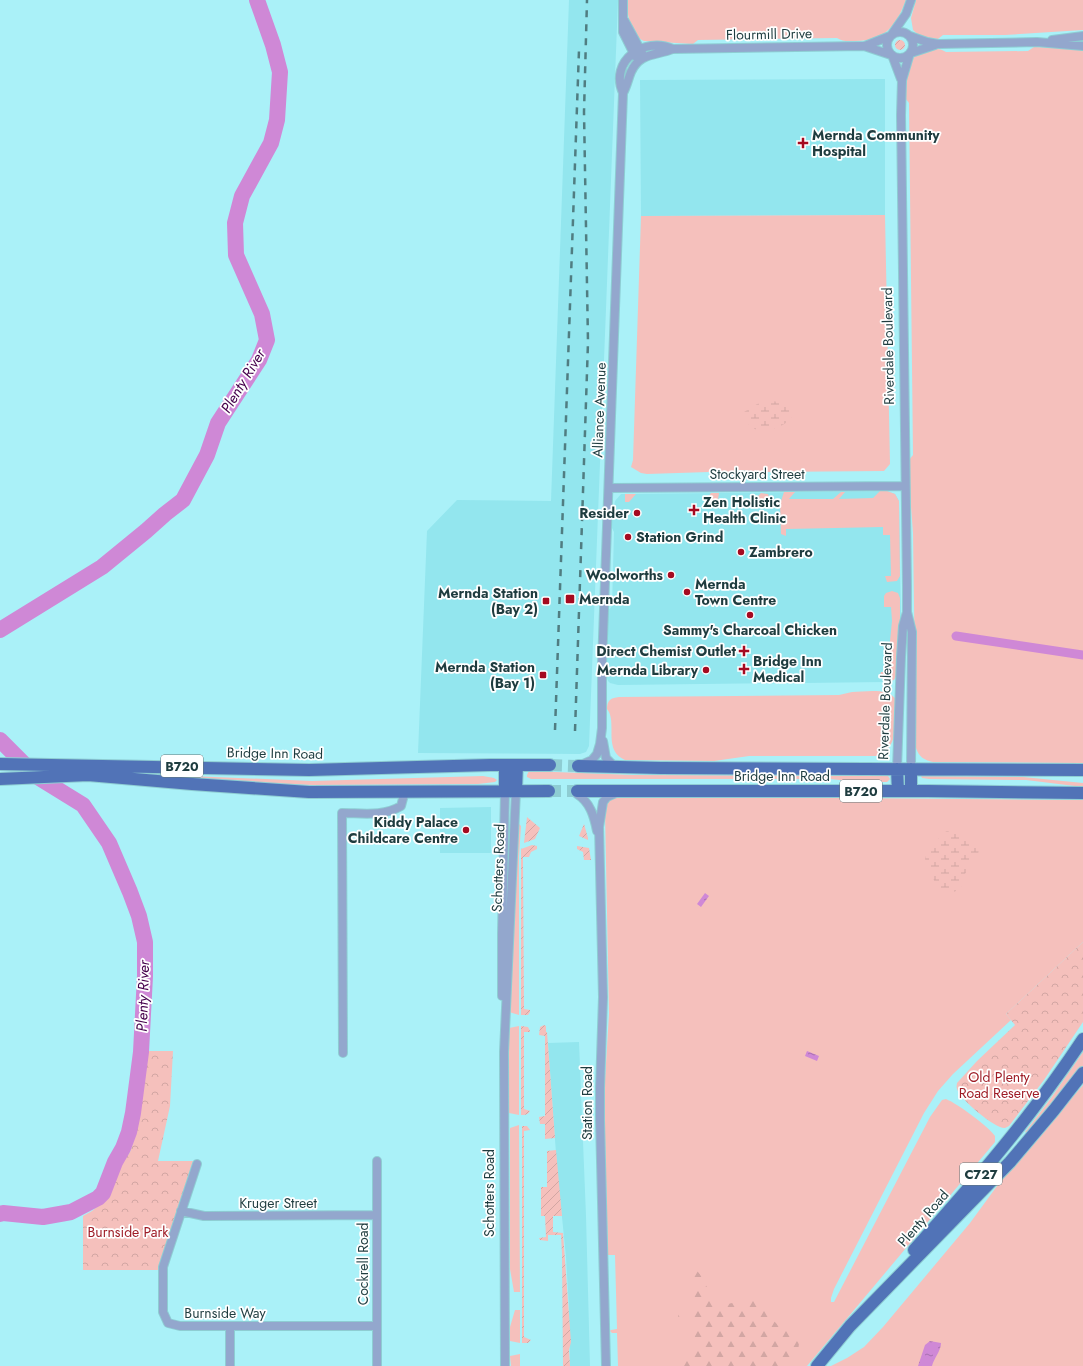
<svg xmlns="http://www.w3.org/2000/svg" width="1083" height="1366" font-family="Jost,sans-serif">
<defs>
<pattern id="forest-firs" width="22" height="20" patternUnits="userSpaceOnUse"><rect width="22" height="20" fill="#f5c0bc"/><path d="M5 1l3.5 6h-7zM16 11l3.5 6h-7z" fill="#d2a6a3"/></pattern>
<pattern id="wetland-marsh" width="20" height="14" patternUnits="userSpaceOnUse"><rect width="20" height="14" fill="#f5c0bc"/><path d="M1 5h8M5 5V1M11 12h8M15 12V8" fill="none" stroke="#d2a6a3"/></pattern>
<pattern id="park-crowns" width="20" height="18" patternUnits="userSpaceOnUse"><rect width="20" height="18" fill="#f5c0bc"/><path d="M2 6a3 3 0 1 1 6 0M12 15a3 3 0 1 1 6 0" fill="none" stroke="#d2a6a3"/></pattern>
<pattern id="garden-furrows" width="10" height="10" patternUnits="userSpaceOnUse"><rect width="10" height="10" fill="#f5c0bc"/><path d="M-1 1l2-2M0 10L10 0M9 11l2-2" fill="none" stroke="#d2a6a3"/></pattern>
<pattern id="water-ripples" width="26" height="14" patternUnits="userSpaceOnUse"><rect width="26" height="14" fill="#cf88d6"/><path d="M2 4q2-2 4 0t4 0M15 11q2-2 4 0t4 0" fill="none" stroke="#a770af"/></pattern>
</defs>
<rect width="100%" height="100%" fill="#aaf1f8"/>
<!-- built -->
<path fill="#93e6ee" d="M 569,0 L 618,0 L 589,746 L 586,752 L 580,754 L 418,753 L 427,531 L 457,500 L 551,501 Z
M 885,79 L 885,215 L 641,216 L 640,80 Z
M 887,491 L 895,494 L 899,501 L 901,619 L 896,676 L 894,680 L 885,682 L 618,685 L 610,683 L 608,681 L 606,675 L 608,611 L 612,606 L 614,532 L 611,526 L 611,521 L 615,501 L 621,494 Z
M 491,807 L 491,853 L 440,853 L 440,808 Z
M 579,1042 L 586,1216 L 590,1366 L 570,1366 L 569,1308 L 566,1257 L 557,1167 L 548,1043 Z"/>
<!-- grass -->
<path fill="#f5c0bc" d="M 627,0 L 906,0 C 896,26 885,41 855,41 C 848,41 843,42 837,38 L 698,40 L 693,44 L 644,41 C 630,35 627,14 627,0 Z
M 916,0 L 1083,0 L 1083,30 L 1005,35 L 943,35 L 938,39 C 929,38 919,37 913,30 L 911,18 Z
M 1034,47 L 1083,49 L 1083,763 L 933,762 C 924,760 919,757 916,748 L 913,533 L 909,480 L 909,460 L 913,455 L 909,103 C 908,101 906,100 905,97 C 903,91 908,66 912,60 C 916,54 921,52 928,50 C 935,48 939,48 946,52 L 1028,51 Z
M 885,215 L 890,464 L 884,471 L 767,472 L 735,470 L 730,473 L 709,472 L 647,474 L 641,473 L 631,467 L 633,460 L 641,216 Z
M 880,491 L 887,491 L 895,494 L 899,501 L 900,576 L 897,581 L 887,582 L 885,576 L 891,576 L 890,535 L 883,535 L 883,527 L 786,529 L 786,536 L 781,534 L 780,504 L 784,492 L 795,492 L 789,499 L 833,499 L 841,492 L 845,492 L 839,499 L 873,498 Z
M 711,493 L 719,493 L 718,500 L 705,501 Z
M 761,493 L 768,494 L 770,500 L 754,500 Z
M 625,494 L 636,494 L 629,502 L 625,502 Z
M 892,591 L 898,593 L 900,598 L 900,630 L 896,676 L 894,680 L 885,682 L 880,675 L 881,672 L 887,672 L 892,621 L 891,607 L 884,607 L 884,596 L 886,593 Z
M 852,692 C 865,692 889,687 896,700 C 895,720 900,746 878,756 L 749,756 L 714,761 L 625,760 C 602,750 618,722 607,709 C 607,700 611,698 619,697 L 839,695 Z
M 529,771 L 633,775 L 883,776 L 888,776 L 890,779 L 887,782 L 859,782 L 830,779 L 531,779 L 527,777 L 527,775 Z
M 142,774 L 312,781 L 483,776 L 494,778 L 497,780 L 495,782 L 478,784 L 313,785 L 197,781 Z
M 921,776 L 1023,777 L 1083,783 L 1083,787 L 1026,780 L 929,779 L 922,778 Z
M 623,796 L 1083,800 L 1083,942 L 1006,1014 L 1011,1020 L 953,1074 L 938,1091 L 924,1113 L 834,1289 L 831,1298 L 831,1302 L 834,1302 L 930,1117 L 942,1100 L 946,1099 C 958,1104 988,1126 995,1136 L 995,1142 L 807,1366 L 618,1366 L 617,1333 L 612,1333 L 610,1331 L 611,1330 L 617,1329 L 615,1255 L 608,1255 L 604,1097 L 609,1014 L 605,811 C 608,798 611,797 623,796 Z
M 519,824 L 521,826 L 519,857 L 519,1015 L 509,1012 L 517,836 Z
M 519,1026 L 519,1115 L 509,1113 L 509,1028 Z
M 1083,1052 L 1083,1066 L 1027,1133 L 1025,1132 L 1051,1098 Z
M 1083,1085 L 1083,1366 L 831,1366 L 847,1358 L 864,1347 L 883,1327 L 970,1223 L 1008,1171 Z
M 519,1125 L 520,1292 L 514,1292 L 510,1269 L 510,1128 Z
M 515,1310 L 520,1310 L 520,1343 L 510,1341 L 510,1327 Z
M 520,1354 L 520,1366 L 511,1366 L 510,1356 Z"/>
<!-- forest -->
<path fill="url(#forest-firs)" d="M 688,1268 C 706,1267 705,1299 721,1303 C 733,1306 742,1298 754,1297 C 765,1300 764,1311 771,1318 C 779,1328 792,1332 799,1343 L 798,1352 L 793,1366 L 681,1366 L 691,1351 L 697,1328 L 696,1323 L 692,1321 L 681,1321 L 678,1316 L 680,1311 L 690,1309 C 701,1299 689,1284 686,1273 Z"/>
<!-- wetland -->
<path fill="url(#wetland-marsh)" d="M 771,401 C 777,401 783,403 788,407 C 805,421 764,436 753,428 C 749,426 746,420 743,416 L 744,412 L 757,404 Z
M 947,831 L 955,833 L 962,840 L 973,839 C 988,852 970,863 965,874 C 964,877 964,882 962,885 C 957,894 945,896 938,889 C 935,886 935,882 933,878 C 928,865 921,867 928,850 L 937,842 L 941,834 Z"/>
<!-- park -->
<path fill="url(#park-crowns)" d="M 1083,942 L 1083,1022 L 1044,1080 L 1009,1126 L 1005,1128 C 995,1129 960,1099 957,1089 C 956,1086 957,1085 957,1083 L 977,1061 L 1015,1025 L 1006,1014 Z
M 144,1051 L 173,1051 L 170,1106 L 158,1161 L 193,1161 L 158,1270 L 83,1270 L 83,1216 L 92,1211 L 104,1201 L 117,1171 L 130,1152 L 136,1134 L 143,1092 L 140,1081 Z"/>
<!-- garden -->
<path fill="url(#garden-furrows)" d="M895 45a5 5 0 1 1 10 0a5 5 0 1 1-10 0Z
M 527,817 L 540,828 L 535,839 L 524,843 Z
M 584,824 L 588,838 L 588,840 L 579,836 Z
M 532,845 L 537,846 L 537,849 L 531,852 L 529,857 L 523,857 L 524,1009 L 530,1010 L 530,1012 L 528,1015 L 521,1015 L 521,849 Z
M 577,846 L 589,848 L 591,860 L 584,860 L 583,852 L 577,849 Z
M 544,1025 L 546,1026 L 546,1032 L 547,1032 L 555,1138 L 545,1139 L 545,1124 L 540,1124 L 539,1117 L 545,1116 L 545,1036 L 539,1035 L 540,1027 Z
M 521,1026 L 528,1027 L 530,1031 L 530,1032 L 524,1032 L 524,1109 L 530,1111 C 528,1115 525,1115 521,1115 Z
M 522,1126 L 527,1126 L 530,1130 L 524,1131 L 524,1337 L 531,1340 L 528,1343 L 522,1343 Z
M 556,1150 L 562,1216 L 553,1216 L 553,1232 L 563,1233 L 571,1342 L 569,1350 L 570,1366 L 563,1366 L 562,1254 L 561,1235 L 548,1235 L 548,1241 L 540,1240 L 539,1238 L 546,1237 L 545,1216 L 541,1216 L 541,1187 L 547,1187 L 547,1151 Z"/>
<!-- water -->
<path fill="url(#water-ripples)" d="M 705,893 L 709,896 L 701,907 L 697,904 Z
M 807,1051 L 819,1056 L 817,1061 L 805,1056 Z
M 930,1341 L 941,1343 C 941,1351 934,1358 932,1366 L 918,1366 L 925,1345 Z"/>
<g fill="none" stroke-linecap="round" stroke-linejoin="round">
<!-- canal -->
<path stroke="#cf88d6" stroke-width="9" d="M 956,636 L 1083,655"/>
<!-- river -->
<path stroke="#cf88d6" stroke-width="16" d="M 0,630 L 102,567 L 146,531 L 165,514 L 183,500 L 207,455 L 218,423 L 259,360 L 267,340 L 262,314 L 236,255 L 235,223 L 242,196 L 271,143 L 277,120 L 280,72 L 273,45 L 257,0
M 0,740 L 36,776 L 83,805 L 109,843 L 130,892 L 139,916 L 145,942 L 145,976 L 141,1052 L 133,1113 L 129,1132 L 123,1148 L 115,1162 L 103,1193 L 98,1198 L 71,1212 L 43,1217 L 3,1213 L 0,1214"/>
<!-- primary-tunnel -->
<path stroke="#8ecdd3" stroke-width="12" stroke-dasharray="12 6" stroke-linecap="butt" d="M 550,765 L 578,766
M 549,791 L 577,791"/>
<defs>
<path id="street" d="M 623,0 L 623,32 L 635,56
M 624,20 L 642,53
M887 45a13 13 0 1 1 26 0a13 13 0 1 1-26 0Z
M 892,34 L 906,14 L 911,0
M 910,36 L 927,42 L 938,44 L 1037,42 L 1083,46
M 1052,40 L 1083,36
M 865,46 L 890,36
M 910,53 L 902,80 L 901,115 L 907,586 L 907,612 L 912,632 L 911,769
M 911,53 L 935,45
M 892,55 L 901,79
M 623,93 C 627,86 628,79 631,72 C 640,52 656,56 673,49 L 864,46 L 891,55
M 609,488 L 905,486
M 603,741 L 606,758 L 615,767
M 583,764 L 592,760 L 597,754 L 600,744 L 602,728 L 602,665 L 611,416 L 623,93 C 609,61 644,36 673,49
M 897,769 L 901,657 L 903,626 L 907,612
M 577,794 C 590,802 594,816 597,831
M 502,996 L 502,934 L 505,791
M 343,1053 L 342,813 C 361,813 383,817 401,806 L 405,791
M 377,1161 L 377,1366
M 197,1164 L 163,1267 L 163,1312 L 168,1323 L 180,1326 L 376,1326
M 181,1211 L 204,1216 L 376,1215
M 230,1326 L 230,1366
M 505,1366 L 504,1052 L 516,791
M 606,1366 L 600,1120 L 600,1088 L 603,997 L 599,827 L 603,802 L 607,797 L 616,793"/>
<path id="primary" d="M 0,764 L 309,770 L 490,765 L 550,765
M 578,766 L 661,768 L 1083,770
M 897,769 L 898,791
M 911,769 L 911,791
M 0,779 L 88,775 L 192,784 L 309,792 L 549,791
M 505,791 L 505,765
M 516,791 L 517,765
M 577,791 L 928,791 L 1083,793
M 914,1250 C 974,1183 1033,1115 1083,1039
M 817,1366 L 850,1326 L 1010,1162 L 1054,1110 L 1083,1073"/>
</defs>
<!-- street casing -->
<use href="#street" stroke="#8ecdd3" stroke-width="10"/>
<!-- primary casing -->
<use href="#primary" stroke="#8ecdd3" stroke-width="14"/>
<!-- street -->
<use href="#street" stroke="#93a7cd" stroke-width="8"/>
<!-- primary -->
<use href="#primary" stroke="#5173b7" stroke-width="12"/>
<!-- rail -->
<path stroke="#507d81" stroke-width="2.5" stroke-dasharray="7 7" stroke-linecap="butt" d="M 555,730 L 579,50
M 575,731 L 588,342 L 584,112 L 587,0"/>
</g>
<!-- markers -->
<g fill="#a50a20" stroke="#fff" stroke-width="1.5">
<path d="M801 137h4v4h4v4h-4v4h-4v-4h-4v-4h4z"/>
<path d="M692 504h4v4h4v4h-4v4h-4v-4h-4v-4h4z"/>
<circle cx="637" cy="513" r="4"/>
<circle cx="628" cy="537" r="4"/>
<circle cx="741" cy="552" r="4"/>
<circle cx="671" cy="575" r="4"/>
<circle cx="687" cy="592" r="4"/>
<rect x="565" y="594" width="10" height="10" rx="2"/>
<rect x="542" y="597" width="8" height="8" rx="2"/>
<circle cx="750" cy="615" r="4"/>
<path d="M742 645h4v4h4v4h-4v4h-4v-4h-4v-4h4z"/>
<path d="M742 663h4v4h4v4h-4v4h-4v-4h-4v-4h4z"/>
<circle cx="706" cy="670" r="4"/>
<rect x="539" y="671" width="8" height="8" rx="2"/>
<circle cx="466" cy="830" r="4"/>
</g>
<g text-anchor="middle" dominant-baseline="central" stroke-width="3.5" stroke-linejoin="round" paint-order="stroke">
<!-- shield labels -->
<g fill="#fff" stroke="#627679" stroke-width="1">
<rect x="161" y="755" width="42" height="22" rx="3"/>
<rect x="840" y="780" width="42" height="22" rx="3"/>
<rect x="960" y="1163" width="42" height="22" rx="3"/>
</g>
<g font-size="13" font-weight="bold" fill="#1e3c3f">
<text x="182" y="766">B720</text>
<text x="861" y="791">B720</text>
<text x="981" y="1174">C727</text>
</g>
<!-- street labels -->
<g font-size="14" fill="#1e3c3f" stroke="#fff">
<text transform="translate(769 34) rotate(-1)">Flourmill Drive</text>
<text transform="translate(888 346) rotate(-91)">Riverdale Boulevard</text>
<text transform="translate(599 410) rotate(-88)">Alliance Avenue</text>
<text x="757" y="474">Stockyard Street</text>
<text transform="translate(885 701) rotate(-88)">Riverdale Boulevard</text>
<text transform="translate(275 753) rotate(1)">Bridge Inn Road</text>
<text x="782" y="776">Bridge Inn Road</text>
<text transform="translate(498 868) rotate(-88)">Schotters Road</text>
<text transform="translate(587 1103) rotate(-90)">Station Road</text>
<text transform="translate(489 1193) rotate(-90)">Schotters Road</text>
<text x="278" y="1203">Kruger Street</text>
<text transform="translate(923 1218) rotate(-49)">Plenty Road</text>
<text transform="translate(363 1264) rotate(-90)">Cockrell Road</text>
<text x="225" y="1313">Burnside Way</text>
</g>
<!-- poi labels -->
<g font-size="14" font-weight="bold" fill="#1e3c3f" stroke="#fff" text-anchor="start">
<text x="812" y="135">Mernda Community<tspan x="812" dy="16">Hospital</tspan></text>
<text x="703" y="502">Zen Holistic<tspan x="703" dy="16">Health Clinic</tspan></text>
<text x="629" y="513" text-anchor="end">Resider</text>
<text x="636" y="537">Station Grind</text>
<text x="749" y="552">Zambrero</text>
<text x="663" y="575" text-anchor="end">Woolworths</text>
<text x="695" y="584">Mernda<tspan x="695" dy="16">Town Centre</tspan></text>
<text x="538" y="593" text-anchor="end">Mernda Station<tspan x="538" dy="16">(Bay 2)</tspan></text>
<text x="579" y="599">Mernda</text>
<text x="750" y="630" text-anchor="middle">Sammy's Charcoal Chicken</text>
<text x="736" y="651" text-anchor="end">Direct Chemist Outlet</text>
<text x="753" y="661">Bridge Inn<tspan x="753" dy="16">Medical</tspan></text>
<text x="535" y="667" text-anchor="end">Mernda Station<tspan x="535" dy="16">(Bay 1)</tspan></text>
<text x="698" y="670" text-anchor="end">Mernda Library</text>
<text x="458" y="822" text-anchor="end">Kiddy Palace<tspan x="458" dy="16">Childcare Centre</tspan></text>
</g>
<!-- park labels -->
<g font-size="14" fill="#9e1c26" stroke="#fff">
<text x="999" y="1077">Old Plenty<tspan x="999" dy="16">Road Reserve</tspan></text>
<text x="128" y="1232">Burnside Park</text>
</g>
<!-- water labels -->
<g font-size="15" font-style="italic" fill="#46024d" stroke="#fff">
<text transform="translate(243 381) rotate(-59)">Plenty River</text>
<text transform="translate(143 996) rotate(-88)">Plenty River</text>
</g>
</g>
</svg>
